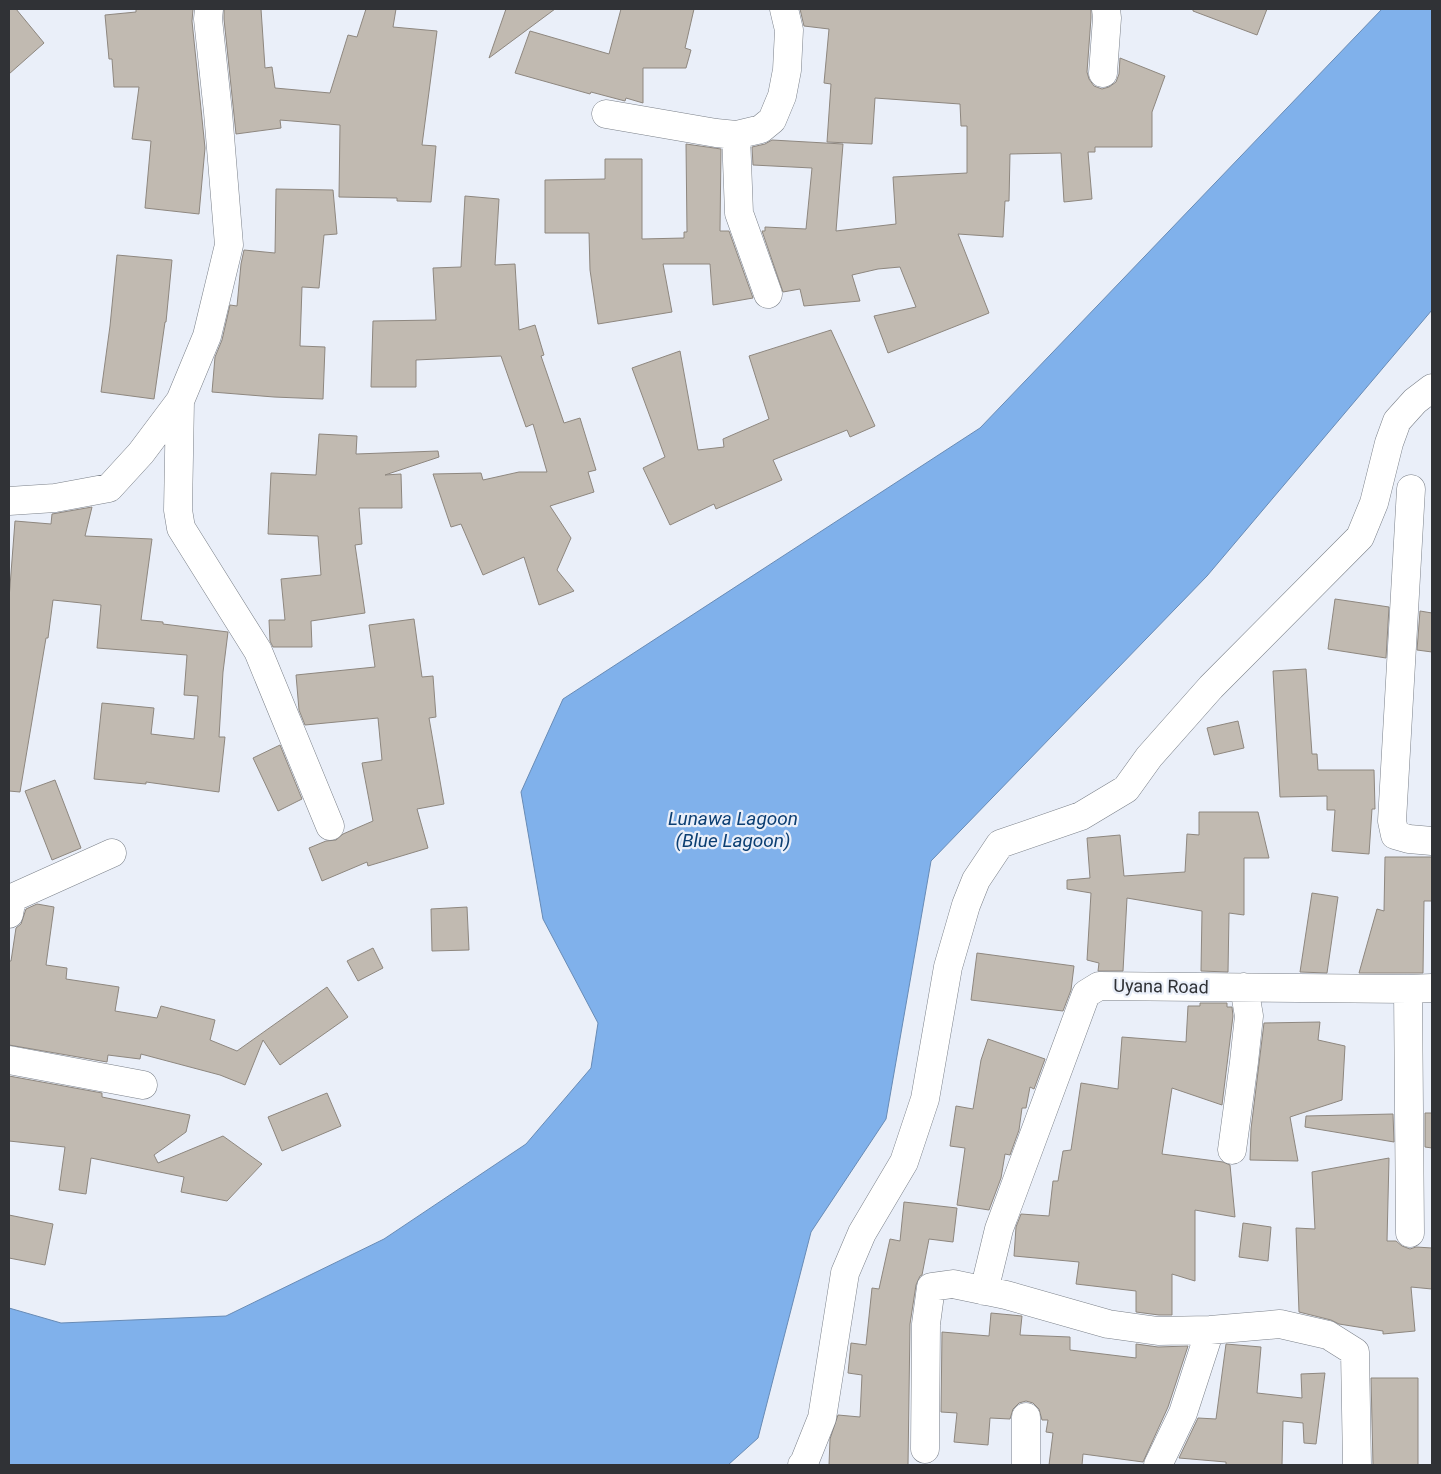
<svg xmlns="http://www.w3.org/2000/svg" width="1441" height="1474" font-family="Roboto,sans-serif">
<rect width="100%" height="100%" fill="#eaeff9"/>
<!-- water -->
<path fill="#80b1eb" stroke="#688bb5" d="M 1382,9 L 1432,9 L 1432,310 L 1207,576 L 931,861 L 886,1119 L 811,1232 L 758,1438 L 728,1465 L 9,1465 L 9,1308 L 61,1323 L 226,1316 L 384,1239 L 526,1144 L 591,1068 L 598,1023 L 543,919 L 521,792 L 563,699 L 980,428 Z"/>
<!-- building -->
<path fill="#c1bab1" stroke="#8e877f" d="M 9,9 L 16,9 L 44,43 L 9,74 Z
M 136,9 L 193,9 L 192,21 L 205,148 L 199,214 L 145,208 L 151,141 L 132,139 L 139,87 L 114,87 L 112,59 L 109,59 L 105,15 L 136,12 Z
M 224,9 L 261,9 L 265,68 L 272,67 L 275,88 L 330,93 L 348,35 L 357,37 L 366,9 L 396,9 L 393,27 L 437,31 L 422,145 L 436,146 L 431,202 L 397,201 L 397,198 L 339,197 L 340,125 L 280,120 L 281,128 L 236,134 L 224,19 Z
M 506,9 L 555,9 L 489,58 Z
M 621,9 L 694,9 L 685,48 L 691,50 L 686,68 L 643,68 L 643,103 L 626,98 L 625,101 L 591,92 L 590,94 L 515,73 L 530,31 L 609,54 Z
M 800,9 L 1091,9 L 1091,18 L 1087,72 L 1089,79 L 1094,86 L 1102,89 L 1109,87 L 1116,82 L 1119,74 L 1120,58 L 1165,76 L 1152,112 L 1152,147 L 1095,147 L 1095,152 L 1088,152 L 1092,199 L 1064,202 L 1061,153 L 1010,154 L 1009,201 L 1005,201 L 1003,237 L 958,234 L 989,313 L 888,353 L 874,316 L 916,307 L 900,267 L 878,269 L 852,275 L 860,301 L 804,306 L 800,289 L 783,292 L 762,231 L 765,231 L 765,227 L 806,229 L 812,168 L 753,165 L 752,147 L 765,144 L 772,140 L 843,144 L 836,231 L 896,224 L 893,177 L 967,173 L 967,126 L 961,126 L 960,104 L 875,98 L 872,144 L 827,142 L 831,84 L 824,83 L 829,29 L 804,26 Z
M 1193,9 L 1267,9 L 1257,35 L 1193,11 Z
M 686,144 L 721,149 L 720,231 L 729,231 L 753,298 L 713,305 L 710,264 L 663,264 L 672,312 L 598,324 L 590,270 L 589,233 L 545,233 L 545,180 L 605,179 L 605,159 L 642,159 L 642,239 L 684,238 L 684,232 L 687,232 Z
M 276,189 L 333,190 L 337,234 L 324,235 L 319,288 L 302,287 L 300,346 L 325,347 L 323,399 L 274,397 L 212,392 L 215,357 L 222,340 L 230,305 L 237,306 L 241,264 L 244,250 L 275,253 Z
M 465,196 L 499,199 L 495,265 L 515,264 L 519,330 L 535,325 L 544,355 L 541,356 L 564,423 L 580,418 L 596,470 L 588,472 L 594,492 L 550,506 L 571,538 L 557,570 L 574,591 L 539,605 L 524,557 L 483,575 L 461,524 L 451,527 L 433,474 L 481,473 L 483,480 L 519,472 L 547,472 L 533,424 L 526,427 L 501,356 L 416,360 L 416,387 L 371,387 L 373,321 L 436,320 L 433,268 L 461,267 Z
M 117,255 L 172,260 L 166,322 L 165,322 L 154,399 L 101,392 L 110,326 Z
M 831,330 L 875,426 L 850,437 L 847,430 L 773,460 L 782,480 L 716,509 L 714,504 L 670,525 L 643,468 L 665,457 L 632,368 L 680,351 L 698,450 L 724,447 L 723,439 L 769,419 L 749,356 Z
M 319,434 L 357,436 L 356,454 L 438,451 L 439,457 L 385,475 L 401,474 L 402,508 L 359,508 L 362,544 L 355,545 L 365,613 L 311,621 L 312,647 L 273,647 L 270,641 L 269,620 L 285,620 L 281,579 L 321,575 L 318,536 L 268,534 L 271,473 L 316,475 Z
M 92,507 L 85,536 L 152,539 L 141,620 L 163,622 L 163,624 L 228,632 L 223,672 L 219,737 L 225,737 L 219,792 L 146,782 L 146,784 L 94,779 L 102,703 L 154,708 L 151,734 L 194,739 L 198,696 L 184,695 L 187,655 L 97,648 L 101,605 L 53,600 L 48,638 L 46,638 L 20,792 L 9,791 L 9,599 L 15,521 L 51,524 L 52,514 Z
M 1335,599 L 1389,607 L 1386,658 L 1328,649 Z
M 1420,611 L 1432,613 L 1432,652 L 1417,650 Z
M 414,619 L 422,677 L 433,676 L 436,717 L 429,718 L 444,804 L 417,809 L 428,848 L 368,866 L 367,862 L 322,881 L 309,848 L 326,841 L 336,840 L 343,834 L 373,821 L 362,763 L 382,760 L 378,718 L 305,725 L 299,710 L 296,675 L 375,667 L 369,625 Z
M 1306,669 L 1312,754 L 1317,754 L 1318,770 L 1374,770 L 1375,809 L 1372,809 L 1369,854 L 1332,851 L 1335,810 L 1327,810 L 1327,796 L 1280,797 L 1273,671 Z
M 1238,721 L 1244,748 L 1214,755 L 1207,728 Z
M 280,745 L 302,799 L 278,811 L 253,758 Z
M 55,780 L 81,848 L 52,860 L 25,791 Z
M 1199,812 L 1258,812 L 1269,858 L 1244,858 L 1244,915 L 1229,913 L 1228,972 L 1201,971 L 1202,911 L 1127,898 L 1123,971 L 1098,971 L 1099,963 L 1087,960 L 1091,893 L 1067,889 L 1067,880 L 1090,878 L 1087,838 L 1120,835 L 1124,876 L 1185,872 L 1187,834 L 1199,835 Z
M 1385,857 L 1432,857 L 1432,901 L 1424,901 L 1423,973 L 1359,973 L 1377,909 L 1384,911 Z
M 1312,893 L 1338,897 L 1327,973 L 1300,972 Z
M 37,904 L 54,907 L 46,965 L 67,968 L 66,979 L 119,987 L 115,1011 L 157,1018 L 161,1006 L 215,1020 L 210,1040 L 237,1051 L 327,987 L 348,1017 L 280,1065 L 263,1040 L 245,1085 L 220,1075 L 141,1054 L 140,1059 L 108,1055 L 107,1062 L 9,1045 L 9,961 L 11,961 L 16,928 L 21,924 L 26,909 Z
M 467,907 L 469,950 L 432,951 L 431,909 Z
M 373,948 L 383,968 L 358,981 L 347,961 Z
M 977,953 L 1074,966 L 1071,990 L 1063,1011 L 971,1000 Z
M 1200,1003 L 1227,1003 L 1227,1007 L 1232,1007 L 1233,1016 L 1222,1105 L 1172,1088 L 1162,1154 L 1223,1162 L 1230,1165 L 1235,1217 L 1195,1210 L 1195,1281 L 1172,1274 L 1172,1315 L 1159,1315 L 1136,1312 L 1136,1291 L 1076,1284 L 1079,1262 L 1014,1256 L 1016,1227 L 1021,1214 L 1049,1216 L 1053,1181 L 1058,1181 L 1063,1151 L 1071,1150 L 1081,1083 L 1118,1089 L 1122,1037 L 1186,1042 L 1188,1006 L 1200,1006 Z
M 1320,1022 L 1318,1040 L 1345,1046 L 1342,1100 L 1290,1117 L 1298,1161 L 1250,1160 L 1251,1129 L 1264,1023 Z
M 988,1039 L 1045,1059 L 1034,1089 L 1030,1087 L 1026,1108 L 1022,1108 L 1019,1130 L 1010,1155 L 1005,1154 L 1001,1178 L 989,1210 L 957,1205 L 965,1148 L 950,1146 L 956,1106 L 973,1109 L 981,1060 Z
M 9,1076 L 102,1093 L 102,1097 L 190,1115 L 186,1132 L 154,1155 L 158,1163 L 223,1136 L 262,1164 L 227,1201 L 181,1192 L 184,1177 L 91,1158 L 86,1194 L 59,1190 L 65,1147 L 9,1141 Z
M 327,1093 L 341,1126 L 282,1151 L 268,1117 Z
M 1425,1113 L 1432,1113 L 1432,1148 L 1425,1147 Z
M 1393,1114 L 1394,1142 L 1305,1127 L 1306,1116 Z
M 1389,1158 L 1387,1241 L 1396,1241 L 1402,1246 L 1410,1249 L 1416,1247 L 1432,1248 L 1432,1289 L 1411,1287 L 1415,1331 L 1383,1334 L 1383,1331 L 1339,1324 L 1331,1320 L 1299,1312 L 1296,1228 L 1315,1229 L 1312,1172 Z
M 904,1202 L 957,1208 L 953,1242 L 929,1239 L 922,1275 L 920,1276 L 916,1285 L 910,1324 L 908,1465 L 829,1465 L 830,1439 L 838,1415 L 860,1417 L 862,1375 L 848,1373 L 851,1343 L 866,1345 L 872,1288 L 879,1289 L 890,1239 L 900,1241 Z
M 9,1215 L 53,1224 L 45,1265 L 9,1258 Z
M 1243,1223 L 1271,1227 L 1268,1261 L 1239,1257 Z
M 991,1313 L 1022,1316 L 1020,1335 L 1070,1337 L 1070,1350 L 1136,1358 L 1136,1344 L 1158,1347 L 1188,1346 L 1168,1407 L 1143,1462 L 1083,1454 L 1082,1465 L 1049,1465 L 1053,1433 L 1046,1432 L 1048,1420 L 1042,1420 L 1039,1409 L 1033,1403 L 1026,1401 L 1019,1403 L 1013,1409 L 1010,1419 L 990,1418 L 988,1445 L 954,1442 L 957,1413 L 941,1412 L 942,1332 L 989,1336 Z
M 1226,1344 L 1261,1347 L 1257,1393 L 1302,1398 L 1301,1374 L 1325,1373 L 1316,1444 L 1304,1443 L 1303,1423 L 1283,1421 L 1282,1465 L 1226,1465 L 1226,1462 L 1179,1458 L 1198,1418 L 1216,1419 Z
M 1371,1378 L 1418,1378 L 1418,1465 L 1373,1465 Z"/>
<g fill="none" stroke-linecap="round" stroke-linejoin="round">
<defs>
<path id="street" d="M 1103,73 L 1107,18 L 1106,9
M 606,114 L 716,133 L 736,135 L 761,129 L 772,120 L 782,96 L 787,70 L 789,30 L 784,9
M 736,135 L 739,213 L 768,294
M 180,401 L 178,510 L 181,528 L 258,651 L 330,826
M 1411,489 L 1392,821 L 1395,835 L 1409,839 L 1432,841
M 9,501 L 55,498 L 109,488 L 141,453 L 180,401 L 207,336 L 229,245 L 218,112 L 208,19 L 209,9
M 9,914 L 12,898 L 112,853
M 1408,989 L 1410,1233
M 9,1060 L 143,1085
M 1232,1150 L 1244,1062 L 1249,1016 L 1244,987
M 984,1291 L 999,1229 L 1086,994 L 1099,986 L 1408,989 L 1432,988
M 1026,1417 L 1026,1465
M 925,1449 L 926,1324 L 931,1287 L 953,1284 L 1006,1295 L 1108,1324 L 1158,1331 L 1210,1330 L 1280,1324 L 1328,1335 L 1355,1352 L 1357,1465
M 802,1465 L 804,1463 L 822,1418 L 845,1273 L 862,1233 L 904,1162 L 925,1099 L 948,967 L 966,905 L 976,880 L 1000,844 L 1081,816 L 1126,789 L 1149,757 L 1211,687 L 1360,537 L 1374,503 L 1389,443 L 1397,421 L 1415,401 L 1432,388
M 1158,1465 L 1183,1413 L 1210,1330"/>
</defs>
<!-- street casing -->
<use href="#street" stroke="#7b8089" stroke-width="29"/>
<!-- street -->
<use href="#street" stroke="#fff" stroke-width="28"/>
</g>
<g text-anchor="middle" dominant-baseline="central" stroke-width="4.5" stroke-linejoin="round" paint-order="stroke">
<!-- street labels -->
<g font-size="18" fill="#303236" stroke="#eaeff9">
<text transform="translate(1161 986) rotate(1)">Uyana Road</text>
</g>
<!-- water labels -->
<g font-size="19" font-style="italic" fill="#0c3f73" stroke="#eaeff9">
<text x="733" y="818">Lunawa Lagoon<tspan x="733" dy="22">(Blue Lagoon)</tspan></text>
</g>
</g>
<!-- border -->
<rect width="1441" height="1474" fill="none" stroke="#303236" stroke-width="20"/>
</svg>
